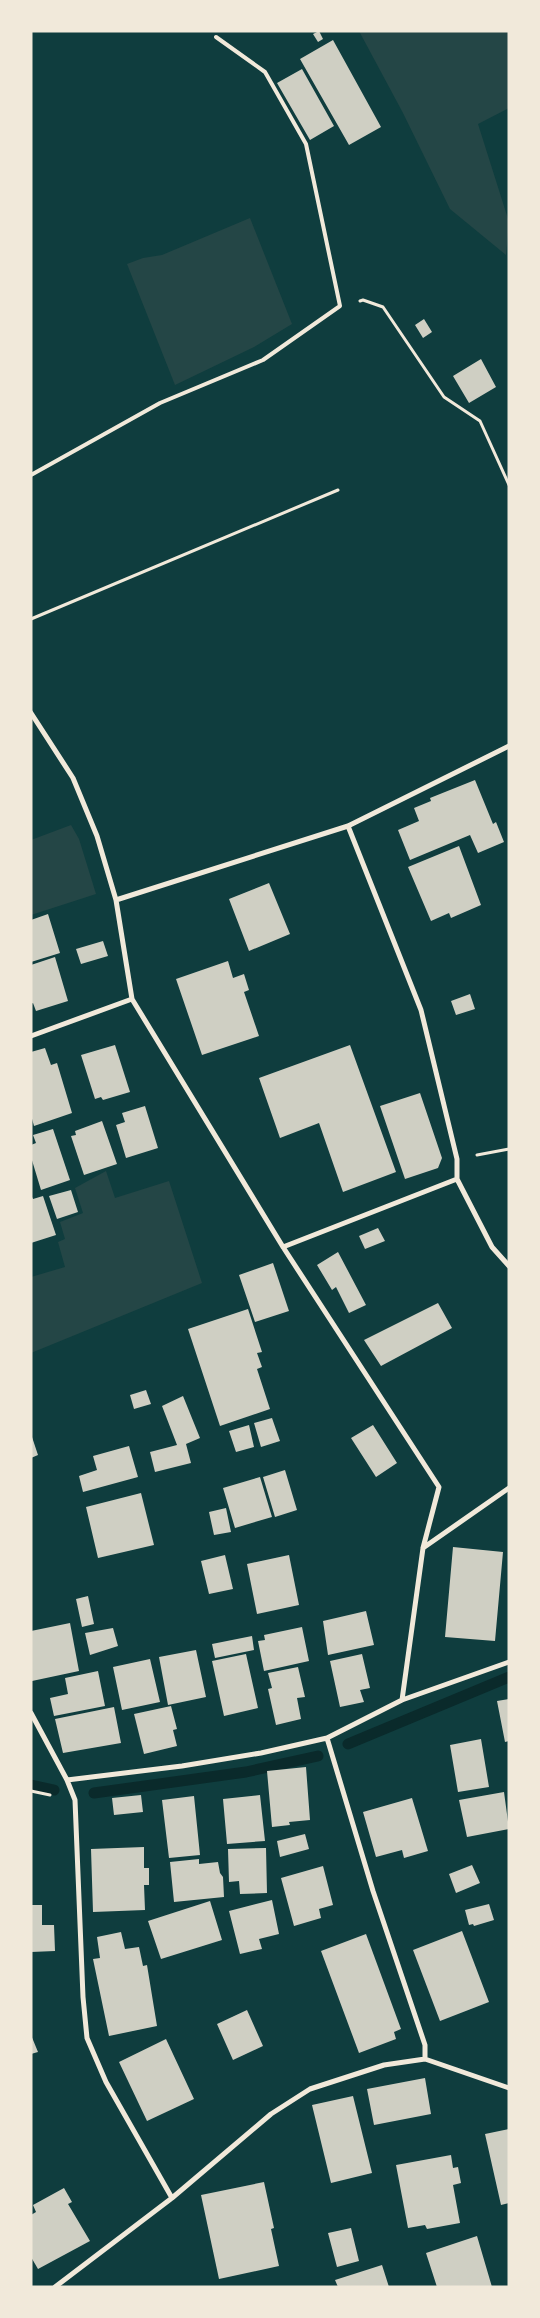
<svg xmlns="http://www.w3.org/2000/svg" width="540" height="2318" font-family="Manrope,sans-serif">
<rect width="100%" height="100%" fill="#0f3d3e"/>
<!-- green -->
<path fill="#244646" d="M 359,31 L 509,31 L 509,108 L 478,124 L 509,222 L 506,255 L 450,209 L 403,113 Z
M 250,218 L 292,324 L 254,347 L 175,385 L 127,264 L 143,258 L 162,255 Z
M 71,825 L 79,839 L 96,894 L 31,915 L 31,840 Z
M 106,1171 L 115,1198 L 169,1181 L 202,1283 L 31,1353 L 31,1277 L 65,1267 L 58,1242 L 65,1239 L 60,1222 L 83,1213 L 75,1188 Z"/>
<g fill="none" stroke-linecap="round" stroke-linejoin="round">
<!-- stream -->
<path stroke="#0a2a2b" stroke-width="11" d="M 348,1744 L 509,1677
M 31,1785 L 54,1790
M 94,1793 L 246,1772 L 318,1756"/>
</g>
<!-- building -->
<path fill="#cfcfc3" d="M 319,31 L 323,39 L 318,42 L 313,34 Z
M 333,40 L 381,127 L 349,145 L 300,59 Z
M 302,69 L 334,126 L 310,140 L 277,83 Z
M 424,319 L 432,332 L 423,338 L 415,325 Z
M 481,359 L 496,387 L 469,403 L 453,376 Z
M 475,780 L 493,824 L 496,822 L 504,842 L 478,853 L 470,835 L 410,860 L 398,830 L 419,821 L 414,808 L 431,801 L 430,798 Z
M 459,846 L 481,905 L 451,918 L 449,913 L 431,921 L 408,867 Z
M 269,883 L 290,934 L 249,951 L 229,899 Z
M 48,914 L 60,953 L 31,962 L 31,920 Z
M 103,941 L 108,956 L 81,964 L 76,949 Z
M 55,957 L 68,1001 L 36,1011 L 33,1003 L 31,1004 L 31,965 Z
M 228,961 L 233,978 L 244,974 L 249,990 L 244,992 L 259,1036 L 202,1055 L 176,979 Z
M 470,994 L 475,1009 L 456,1015 L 451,1001 Z
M 115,1045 L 130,1092 L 103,1100 L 101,1097 L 95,1099 L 81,1055 Z
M 350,1045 L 396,1172 L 343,1192 L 319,1123 L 280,1138 L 259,1078 Z
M 45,1048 L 51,1065 L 57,1063 L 72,1113 L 34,1126 L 31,1115 L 31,1052 Z
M 420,1093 L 442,1158 L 438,1168 L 405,1179 L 380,1106 Z
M 145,1106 L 158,1148 L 126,1158 L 116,1125 L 125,1122 L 122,1113 Z
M 102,1121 L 117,1164 L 84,1175 L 71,1136 L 76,1135 L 75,1131 Z
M 53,1129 L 70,1180 L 41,1190 L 31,1157 L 31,1145 L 36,1143 L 33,1135 Z
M 71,1190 L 78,1212 L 57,1219 L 49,1196 Z
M 31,1195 L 33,1199 L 43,1196 L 56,1235 L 31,1243 Z
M 378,1228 L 385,1241 L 365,1249 L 359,1236 Z
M 338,1252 L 366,1305 L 349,1313 L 336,1287 L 332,1290 L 317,1265 Z
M 273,1263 L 289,1311 L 255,1322 L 239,1275 Z
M 438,1303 L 452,1328 L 381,1366 L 364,1340 Z
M 248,1309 L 262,1352 L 257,1353 L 262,1367 L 257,1369 L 270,1409 L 220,1426 L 188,1329 Z
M 146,1390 L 151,1404 L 134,1409 L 130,1395 Z
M 183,1396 L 200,1438 L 186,1444 L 191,1463 L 155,1472 L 150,1452 L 177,1445 L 162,1406 Z
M 272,1418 L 280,1441 L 261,1447 L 254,1423 Z
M 249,1425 L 254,1447 L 236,1452 L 229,1431 Z
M 373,1425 L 397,1463 L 376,1477 L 351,1438 Z
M 31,1434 L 38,1455 L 31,1458 Z
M 129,1446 L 138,1477 L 83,1492 L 79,1476 L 97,1470 L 93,1456 Z
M 285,1470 L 297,1510 L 275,1517 L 263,1477 Z
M 260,1477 L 272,1517 L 235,1528 L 223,1488 Z
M 141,1493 L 154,1545 L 98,1558 L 86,1507 Z
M 226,1508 L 231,1532 L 214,1535 L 209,1512 Z
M 453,1547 L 503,1552 L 495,1641 L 445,1637 Z
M 225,1555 L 233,1589 L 209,1594 L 201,1561 Z
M 289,1555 L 299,1605 L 257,1614 L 247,1564 Z
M 88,1596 L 94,1624 L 82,1627 L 76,1599 Z
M 366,1611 L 374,1645 L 328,1655 L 323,1621 Z
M 70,1623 L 79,1671 L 32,1681 L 31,1631 Z
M 302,1627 L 309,1661 L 264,1671 L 258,1641 L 265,1640 L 264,1635 Z
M 113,1628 L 118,1646 L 90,1655 L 85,1633 Z
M 252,1636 L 254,1650 L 215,1658 L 212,1644 Z
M 196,1650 L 206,1697 L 168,1705 L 159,1657 Z
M 246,1654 L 258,1708 L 224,1716 L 212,1661 Z
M 362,1654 L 370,1688 L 360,1690 L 364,1702 L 340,1707 L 330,1661 Z
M 150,1659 L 160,1702 L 122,1710 L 113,1667 Z
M 298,1667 L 305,1697 L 297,1698 L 301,1719 L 276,1725 L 268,1689 L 272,1688 L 268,1673 Z
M 98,1671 L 105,1706 L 54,1716 L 50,1698 L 68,1694 L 65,1678 Z
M 509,1699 L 509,1741 L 505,1742 L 497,1701 Z
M 171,1706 L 177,1729 L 173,1730 L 177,1746 L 144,1754 L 134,1714 Z
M 114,1707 L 121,1743 L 63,1753 L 55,1719 Z
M 481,1739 L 489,1787 L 458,1792 L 450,1745 Z
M 306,1767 L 310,1820 L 289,1822 L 290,1825 L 272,1827 L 267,1771 Z
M 504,1792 L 509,1829 L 467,1837 L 459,1800 Z
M 141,1795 L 143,1812 L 114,1815 L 112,1798 Z
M 260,1795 L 265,1841 L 227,1844 L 223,1799 Z
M 194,1796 L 200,1855 L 169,1858 L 162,1800 Z
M 412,1798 L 428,1851 L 404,1858 L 402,1850 L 376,1857 L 363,1812 Z
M 305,1834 L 309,1849 L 280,1857 L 277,1841 Z
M 144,1847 L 144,1868 L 149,1868 L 149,1885 L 144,1885 L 145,1910 L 93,1912 L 91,1849 Z
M 266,1848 L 267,1893 L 240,1894 L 239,1881 L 229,1882 L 228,1849 Z
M 199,1859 L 199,1864 L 218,1862 L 220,1873 L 223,1877 L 224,1897 L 174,1902 L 170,1862 Z
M 472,1865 L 480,1883 L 456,1893 L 449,1874 Z
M 323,1866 L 333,1905 L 319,1909 L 321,1918 L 294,1926 L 281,1878 Z
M 272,1900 L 279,1934 L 259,1939 L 262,1949 L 240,1954 L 229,1911 Z
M 210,1901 L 222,1940 L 161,1959 L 148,1921 Z
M 489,1904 L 494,1920 L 474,1926 L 473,1924 L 469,1925 L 465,1910 Z
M 31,1905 L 42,1905 L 42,1925 L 54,1925 L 55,1951 L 31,1952 Z
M 462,1931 L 489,2002 L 440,2021 L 413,1950 Z
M 121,1932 L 125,1949 L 139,1947 L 143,1966 L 147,1965 L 157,2026 L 109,2036 L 93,1959 L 100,1958 L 97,1937 Z
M 366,1934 L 401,2029 L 394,2032 L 396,2039 L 359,2053 L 321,1951 Z
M 247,2010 L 263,2046 L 233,2060 L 217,2024 Z
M 31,2035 L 38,2052 L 31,2054 Z
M 166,2039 L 194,2099 L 147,2121 L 119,2062 Z
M 425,2078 L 431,2114 L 374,2125 L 367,2089 Z
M 353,2096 L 372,2173 L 331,2183 L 312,2105 Z
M 509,2129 L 509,2203 L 501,2205 L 485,2134 Z
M 451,2155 L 453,2168 L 458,2167 L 461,2183 L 453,2185 L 460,2223 L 427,2229 L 425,2225 L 408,2228 L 396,2165 Z
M 264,2182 L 274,2228 L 271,2229 L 279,2266 L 219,2279 L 201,2195 Z
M 64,2188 L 72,2202 L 68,2204 L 90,2241 L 38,2269 L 31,2257 L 31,2215 L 36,2212 L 33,2205 Z
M 351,2228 L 359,2261 L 337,2267 L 328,2233 Z
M 477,2236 L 492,2287 L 437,2287 L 426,2253 Z
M 382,2265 L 389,2287 L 338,2287 L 335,2280 Z"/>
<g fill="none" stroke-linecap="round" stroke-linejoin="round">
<!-- path -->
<path stroke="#f1e9da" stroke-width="3" d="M 360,301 L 363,300 L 383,307 L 444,397 L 480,421 L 509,485
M 31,619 L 338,490
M 477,1155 L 509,1149
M 31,1791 L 50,1795"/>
<!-- service -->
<path stroke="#f1e9da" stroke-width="4" d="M 31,475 L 160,403 L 263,360 L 340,306 L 306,144 L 265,72 L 216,37"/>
<!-- minor -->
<path stroke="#f1e9da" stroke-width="5" d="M 31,713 L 73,778 L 97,836 L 116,900 L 132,999 L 283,1247 L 439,1487 L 423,1548 L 402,1700
M 348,826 L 421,1010 L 457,1159 L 457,1179 L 492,1247 L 509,1266
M 116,900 L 348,826 L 509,746
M 31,1036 L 132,999
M 283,1247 L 457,1179
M 423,1548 L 509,1488
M 31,1713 L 67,1780 L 75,1800 L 83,1997 L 87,2038 L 106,2082 L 172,2198
M 327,1738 L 373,1891 L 425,2045 L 425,2059
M 67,1780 L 182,1766 L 261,1753 L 327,1738 L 402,1700 L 509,1662
M 55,2287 L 172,2198 L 271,2114 L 310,2089 L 384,2065 L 425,2059 L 509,2088"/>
</g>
<!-- border -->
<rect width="540" height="2318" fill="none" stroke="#f1e9da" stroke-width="65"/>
</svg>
